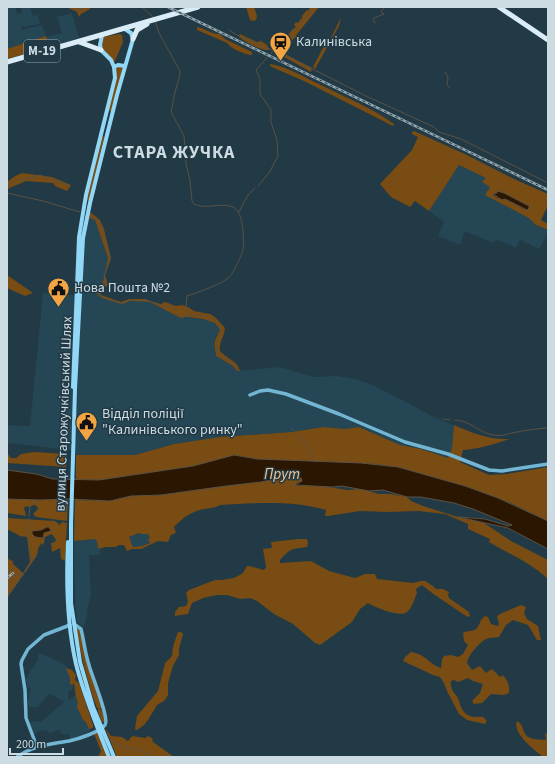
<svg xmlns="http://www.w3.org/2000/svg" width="555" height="764" font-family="'Source Sans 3',sans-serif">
<rect width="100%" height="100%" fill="#213a45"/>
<!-- built -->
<path fill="#254655" d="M 15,7 L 17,14 L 22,13 L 21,8 L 30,7 L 33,16 L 38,15 L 40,24 L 24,27 L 24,26 L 21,27 L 21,30 L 42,25 L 46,36 L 7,49 L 7,8 Z
M 72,13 L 79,38 L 49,47 L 46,37 L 62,33 L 57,17 Z
M 459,165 L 486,178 L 490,187 L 486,194 L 530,218 L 536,225 L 548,230 L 548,233 L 539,249 L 520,240 L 516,248 L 496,239 L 494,243 L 465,231 L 460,245 L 438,236 L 444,222 L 429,211 Z
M 86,218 L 89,218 L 95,220 L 108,258 L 102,286 L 95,290 L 102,298 L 122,304 L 131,301 L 150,302 L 185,319 L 188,317 L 203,319 L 215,323 L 220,330 L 215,338 L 214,343 L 216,356 L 233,366 L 237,371 L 280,367 L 314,377 L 337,376 L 356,379 L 375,386 L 434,417 L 454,425 L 452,448 L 448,458 L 421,449 L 400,445 L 359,427 L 345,429 L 323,427 L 292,432 L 220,437 L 174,444 L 135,455 L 76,455 L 74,450 L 76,360 Z
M 43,293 L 76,295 L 71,450 L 7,443 L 7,425 L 30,426 Z
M 139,533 L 148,534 L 150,538 L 150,543 L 142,546 L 133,547 L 129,537 Z
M 95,539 L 97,541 L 98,548 L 99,549 L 100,555 L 89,555 L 91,595 L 87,610 L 86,621 L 83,627 L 77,622 L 75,595 L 74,541 Z
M 40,653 L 64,664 L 67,667 L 74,681 L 72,690 L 69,690 L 68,699 L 69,700 L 76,695 L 82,714 L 91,729 L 86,735 L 70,739 L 69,734 L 62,734 L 59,729 L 50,734 L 47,731 L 42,730 L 34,734 L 29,722 L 37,721 L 41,722 L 64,702 L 50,694 L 46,697 L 38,707 L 29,707 L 29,705 L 27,705 L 31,688 L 27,687 L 26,678 L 39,658 L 37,657 Z"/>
<!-- green -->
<path fill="#784c12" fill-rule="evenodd" d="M 66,7 L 77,8 L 90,7 L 90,9 L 81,14 L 79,17 L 77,12 Z
M 246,7 L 254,7 L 257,16 L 256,20 L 253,21 L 250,20 Z
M 310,7 L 319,7 L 297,34 L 296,37 L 279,51 L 312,68 L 311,72 L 277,53 L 278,48 L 283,41 L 286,40 C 287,35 292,29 296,27 L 294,25 L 296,22 L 298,23 L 301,18 L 302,21 L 302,16 L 306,11 L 309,10 Z
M 341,17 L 339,26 L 315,69 L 313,67 L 326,42 L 329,42 Z
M 197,27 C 205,28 212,35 220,34 L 225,39 L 252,52 L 252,55 C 246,55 231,49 227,43 L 197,30 Z
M 119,34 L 122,35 L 123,42 L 114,63 L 101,46 L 103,37 Z
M 240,34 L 257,42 L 261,41 L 267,45 L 269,50 C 260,51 246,42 239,37 Z
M 46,36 L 49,47 L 7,59 L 7,49 Z
M 270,64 C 287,66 305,78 321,85 C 345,97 372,108 394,124 L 393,126 L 304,81 L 274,68 L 270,66 Z
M 121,66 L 123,67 L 112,111 L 109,111 L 108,109 L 116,68 Z
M 414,131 L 467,155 L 514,179 L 548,194 L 548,205 L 541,220 L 548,224 L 548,230 L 536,225 L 529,218 L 485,195 L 490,187 L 482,182 L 486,178 L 459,165 L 429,211 L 415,201 L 410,207 L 391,197 L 380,184 L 412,150 L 418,137 L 412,134 L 412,132 ZM 498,192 L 504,193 L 529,206 L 529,208 L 526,210 L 505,199 L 497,198 L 493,195 Z
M 103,136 L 104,138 L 89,200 L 87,201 L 86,200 L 101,137 Z
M 22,173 L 52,177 L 71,185 L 67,191 L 55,186 L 53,183 L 26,181 L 7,189 L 7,182 L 15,176 Z
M 90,212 L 100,220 L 104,229 L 111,258 L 105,275 L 108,285 L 100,292 L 101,295 L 121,302 L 129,299 L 142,299 L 161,304 L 165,302 L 176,306 L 182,305 L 188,307 L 194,311 L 210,314 L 215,317 L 225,328 C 224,338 219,341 220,351 C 227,359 237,360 240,371 L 237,371 L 233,366 L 216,356 C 214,341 213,344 220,330 L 215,323 L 203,319 L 188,317 L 181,318 L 150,302 L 131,301 L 122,304 L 102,298 L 95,292 L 95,290 L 102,286 L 108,258 L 95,220 L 89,218 Z
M 7,275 L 33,293 L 25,296 L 7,288 Z
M 454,425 C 472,433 489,440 510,439 C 494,444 479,449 463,450 L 460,462 L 489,475 L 507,474 L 548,467 L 548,521 L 511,503 L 465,486 L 398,467 L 375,464 L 257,459 L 234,455 L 210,463 L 175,469 L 99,480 L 76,479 L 76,455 L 135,455 L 174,444 L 220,437 L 292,432 L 323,427 L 345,429 L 359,427 L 400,445 L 421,449 L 448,458 L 452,448 Z
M 34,452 L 67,454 L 66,467 L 7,463 L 7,453 L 11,458 L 16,458 L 21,454 Z
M 301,478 L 302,481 L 296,483 L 297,486 L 315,485 L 348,490 L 361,489 L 379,494 L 390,494 L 407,497 L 411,501 L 423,506 L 458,517 L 481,521 L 511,541 L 548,560 L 548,579 C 531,563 509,554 489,542 L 490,539 L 468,529 L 468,524 L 445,514 L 418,511 L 387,512 L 360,511 L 328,516 L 325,516 L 326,510 C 294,500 253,503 220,505 C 215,508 210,508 204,509 C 190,512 184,517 174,527 L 176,533 L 171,535 L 168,542 L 158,541 L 141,549 L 132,549 L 127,551 L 124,545 L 119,545 L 116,547 L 105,547 L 99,549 L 98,548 L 97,541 L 95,539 L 74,541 L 75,500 L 110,501 L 131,496 L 161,495 L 226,486 L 261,482 L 276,479 ZM 139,533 L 142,534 L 148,534 L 150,538 L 148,539 L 150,543 L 142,546 L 133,547 L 129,537 Z
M 7,499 L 41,500 L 68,499 L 67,521 L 36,517 L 33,514 L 38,509 L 37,506 L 34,505 L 29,507 L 26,506 L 24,508 L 26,516 L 7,513 Z
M 7,518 L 55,521 L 60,525 L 62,522 L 67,523 L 65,561 L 61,559 L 60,548 L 52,552 L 51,543 L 55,542 L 56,540 L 52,534 L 45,537 L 44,543 L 42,545 L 41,543 L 37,551 L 38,552 C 35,560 29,566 25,573 L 24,572 L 30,562 L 27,537 L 20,536 L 7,529 Z
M 298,539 L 307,539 L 308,543 L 307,547 C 291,549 291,548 280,560 L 280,563 L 311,561 L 329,571 L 355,578 L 365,574 L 375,574 L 377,579 L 413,583 L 421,581 L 425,581 L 433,586 L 436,589 L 443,589 L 449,592 L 448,595 L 449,598 L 469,612 L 470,616 L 469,617 L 466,616 L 432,593 L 422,585 L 416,589 L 417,593 C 414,599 413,607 407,612 C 401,618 374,607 368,603 L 360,609 L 352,622 L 320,645 L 315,643 L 293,624 L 274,614 L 257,601 L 250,598 L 240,599 L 227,595 L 217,595 L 203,598 L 192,603 L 188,614 L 175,616 L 175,612 L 179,607 L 186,606 L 188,601 L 186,593 L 189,590 L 215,580 L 221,580 L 234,578 L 243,573 L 247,566 L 249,566 L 264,570 L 266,567 L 263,549 L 272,548 L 271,542 Z
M 7,558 L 14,562 L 12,563 L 24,574 L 7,598 Z
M 521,605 L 526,607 L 524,613 L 527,619 L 538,626 L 541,640 L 537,640 L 528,625 L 513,620 L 506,625 L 499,637 C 495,638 490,637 486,639 C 479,643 468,655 467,663 L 472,670 L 480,666 L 486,673 L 492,669 L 500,677 L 503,675 C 508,681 510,686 509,693 L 504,695 L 491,694 L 482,703 L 474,704 L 472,701 L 480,693 L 483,684 L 473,681 L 468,678 L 458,682 L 454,680 L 451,681 C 450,693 457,693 459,701 C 461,708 463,713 470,716 C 475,718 478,716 483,717 L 487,721 L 485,724 L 467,720 L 459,714 L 447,691 L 444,683 L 440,677 L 433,675 L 403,661 L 405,657 L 411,652 C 426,654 430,665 441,668 L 442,659 L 444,656 L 451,655 L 458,657 L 463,654 L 468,645 L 464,641 L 463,633 C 468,630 472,632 476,629 C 480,626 479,620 485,616 L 488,617 L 491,624 L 498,626 L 499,624 L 497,616 L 502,613 Z
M 76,627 L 79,628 L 103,708 L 99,708 C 103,711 105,718 104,722 L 102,722 L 98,712 L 98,708 L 97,708 C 87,681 81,655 76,627 Z
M 178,632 L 181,632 L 183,634 L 179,649 L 179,655 L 173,666 L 168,683 L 168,695 L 164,701 L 157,705 L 148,720 L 144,725 L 137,730 L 135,729 L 137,716 L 158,691 L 165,663 L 172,656 C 172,648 175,640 178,632 Z
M 66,668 L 72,670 L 76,675 L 75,680 L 79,683 L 93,725 L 93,728 L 89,729 L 86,722 L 83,720 L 77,707 L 78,703 L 76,697 L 74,683 L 72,685 L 70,684 L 70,678 Z
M 517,721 C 522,724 522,726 524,732 C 527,740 537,739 545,740 L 546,738 L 545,734 L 548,733 L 548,757 L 543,757 C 535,750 512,734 517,721 Z
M 105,728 L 111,736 L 122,737 L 128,741 L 132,736 L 145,738 L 148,736 L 152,738 L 153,742 L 174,757 L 117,757 Z
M 96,732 L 98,733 L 108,757 L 98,757 L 101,751 L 94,734 Z"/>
<!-- water -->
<path fill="#2a1601" stroke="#5b5144" d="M 497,191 L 504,193 L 527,205 L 529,206 L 529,208 L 527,210 L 505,199 L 502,200 L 493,194 L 497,193 Z
M 234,455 L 257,459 L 361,463 L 398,467 L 465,486 L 498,498 L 548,521 L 548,549 L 508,528 L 458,517 L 485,519 L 508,526 L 512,525 L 473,509 L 454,503 L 421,497 L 407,497 L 383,490 L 369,491 L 342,486 L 332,487 L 295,485 L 302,481 L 301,478 L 276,479 L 261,482 L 226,486 L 161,495 L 131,496 L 110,501 L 68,499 L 41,500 L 7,499 L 7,470 L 36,474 L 53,479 L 99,480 L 193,466 Z
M 47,527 L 49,527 L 51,531 L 44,533 L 43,538 L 35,537 L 32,534 L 32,531 L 41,530 Z"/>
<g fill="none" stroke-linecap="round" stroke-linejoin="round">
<!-- stream -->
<path stroke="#5b5144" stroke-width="1" d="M 71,7 L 75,10
M 142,7 L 154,18
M 76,10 L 89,7
M 155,21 L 159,33 L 180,71 L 180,75 L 175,92 L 171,112 L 184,136 L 186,163 L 190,181 L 192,201 L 194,204 C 206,210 221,202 233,207 C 244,212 244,240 243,250 C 243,252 233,273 231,275 C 226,283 196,293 187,296 L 186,307 L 189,315
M 375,23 L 373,20 L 374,18 L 384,14 L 381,12 L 385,7
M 229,30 L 235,34 L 272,50
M 293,32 L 315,7
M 283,46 L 291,35
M 277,51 L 366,96 L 434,127 L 439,132 L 461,139 L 548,183
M 445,72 L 448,77 L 447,85 L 450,88
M 7,185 L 24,179 L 40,175 L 70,186
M 258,186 L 269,173 L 278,156 L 277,140 L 271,122 L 271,110 L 260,94 L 260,79 L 256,70 L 273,51 L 277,51 L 280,50
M 7,193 L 43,201 L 80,212
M 239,212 L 248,195 L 255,188
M 89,214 L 98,220 L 108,248 L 110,260 L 104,276 L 107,283 L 99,290 L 97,293 L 103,298 L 120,303 L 124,303 L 130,300 L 142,301 L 144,299 L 165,307 L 170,305 C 175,308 177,314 183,317 C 201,313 211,313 222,330 C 217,338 215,345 218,355 L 235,364 L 237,369
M 443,419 L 450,420
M 455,420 C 469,420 480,433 493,435 C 502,437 509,433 517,432 C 527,430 536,429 546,428 L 548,425
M 292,429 L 303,441 L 316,462
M 31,506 L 35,500
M 29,516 L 30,507
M 32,561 L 35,558 L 38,551
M 11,570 L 15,567
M 7,573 L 10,570 L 14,573 L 7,579
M 16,574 L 23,575
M 7,590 L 16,574
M 7,597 L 31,562 L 28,536 L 29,518
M 111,741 L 123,747 L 139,750 L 152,757"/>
<!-- secondary -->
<path stroke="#73b6d4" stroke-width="3.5" d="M 250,395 L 260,391 L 268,390 L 286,394 L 339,414 L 405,442 L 448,454 L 489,470 L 502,471 L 548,464
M 37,747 L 26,718 L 25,690 L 21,664 L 22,660 L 28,649 L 44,635 L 70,625
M 17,757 C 32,746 50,744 69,741 C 78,739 98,733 105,725 C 110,719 91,674 89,665 C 85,653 84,641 81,629 L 74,624"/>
<!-- primary -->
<path stroke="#93d7f6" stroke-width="4" d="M 114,67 L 118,65 L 125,66
M 73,387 L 79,237 L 86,195 L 115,78 L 114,67 L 111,60 L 101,50 L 100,45 L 102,35
M 68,542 C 66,583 67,624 76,664 C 84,696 97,726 109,757
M 114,757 L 93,707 L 80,662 L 71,603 L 71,524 L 75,389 L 83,238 L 90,203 L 117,95 L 133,39 L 131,33 L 125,29"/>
<!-- highway -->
<path stroke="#daedf7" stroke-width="5" d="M 499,7 L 548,40
M 133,39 L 137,30 L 147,24
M 79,42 L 101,50
M 7,62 L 198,7"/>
<defs>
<path id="rail" d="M 168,7 L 548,190
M 7,578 L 13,573"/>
</defs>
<!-- rail casing -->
<use href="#rail" stroke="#95a7af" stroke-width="2.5"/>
<!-- rail -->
<use href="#rail" stroke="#213a45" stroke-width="1" stroke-dasharray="3" stroke-linecap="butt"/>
</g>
<!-- icons -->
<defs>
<symbol id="station-pin" viewBox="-11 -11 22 30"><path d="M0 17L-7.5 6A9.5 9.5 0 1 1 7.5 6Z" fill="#f3a443" stroke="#213a45"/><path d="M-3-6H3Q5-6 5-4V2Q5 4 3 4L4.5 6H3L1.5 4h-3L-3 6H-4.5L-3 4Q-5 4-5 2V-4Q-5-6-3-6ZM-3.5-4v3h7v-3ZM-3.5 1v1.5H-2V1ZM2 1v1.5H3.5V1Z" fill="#111"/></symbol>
<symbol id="civic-pin" viewBox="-11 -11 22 30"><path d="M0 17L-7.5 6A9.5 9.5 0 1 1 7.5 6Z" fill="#f3a443" stroke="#213a45"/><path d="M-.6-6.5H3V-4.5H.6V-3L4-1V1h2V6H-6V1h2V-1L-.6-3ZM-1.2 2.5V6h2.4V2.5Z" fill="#111"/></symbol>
</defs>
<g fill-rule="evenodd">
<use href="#station-pin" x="268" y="30" width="25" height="34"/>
<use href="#civic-pin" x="46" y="276" width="25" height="34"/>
<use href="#civic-pin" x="74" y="410" width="25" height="34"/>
</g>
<g text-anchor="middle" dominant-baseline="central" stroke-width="3" stroke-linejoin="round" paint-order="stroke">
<!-- shield labels -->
<rect fill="#213a45" stroke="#99abb3" stroke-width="1" x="24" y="40" width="36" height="22" rx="3"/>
<g font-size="13" font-weight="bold" fill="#cddbe2">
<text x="42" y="51">М-19</text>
</g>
<!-- poi labels -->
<g font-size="14" fill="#cddbe2" stroke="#213a45" text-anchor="start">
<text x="296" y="42">Калинівська</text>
<text x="74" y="288">Нова Пошта №2</text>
<text x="102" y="414">Відділ поліції<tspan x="102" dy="16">"Калинівського ринку"</tspan></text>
</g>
<!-- street labels -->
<g font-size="14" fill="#cddbe2" stroke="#213a45">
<text transform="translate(64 414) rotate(-88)">вулиця Старожучківський Шлях</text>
</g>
<!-- water labels -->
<g font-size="15" font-style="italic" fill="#f7c48f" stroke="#213a45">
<text x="282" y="474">Прут</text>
</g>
<!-- district labels -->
<g font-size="18" font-weight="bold" letter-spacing="1" fill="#cddbe2" stroke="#213a45">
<text x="174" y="152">СТАРА ЖУЧКА</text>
</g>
</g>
<!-- border -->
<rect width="555" height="764" fill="none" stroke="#cddbe2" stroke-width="16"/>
<!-- scale -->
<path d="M10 748v6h53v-6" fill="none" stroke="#cddbe2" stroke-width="2"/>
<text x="16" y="748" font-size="12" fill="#cddbe2" stroke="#213a45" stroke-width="3" paint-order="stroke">200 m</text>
</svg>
